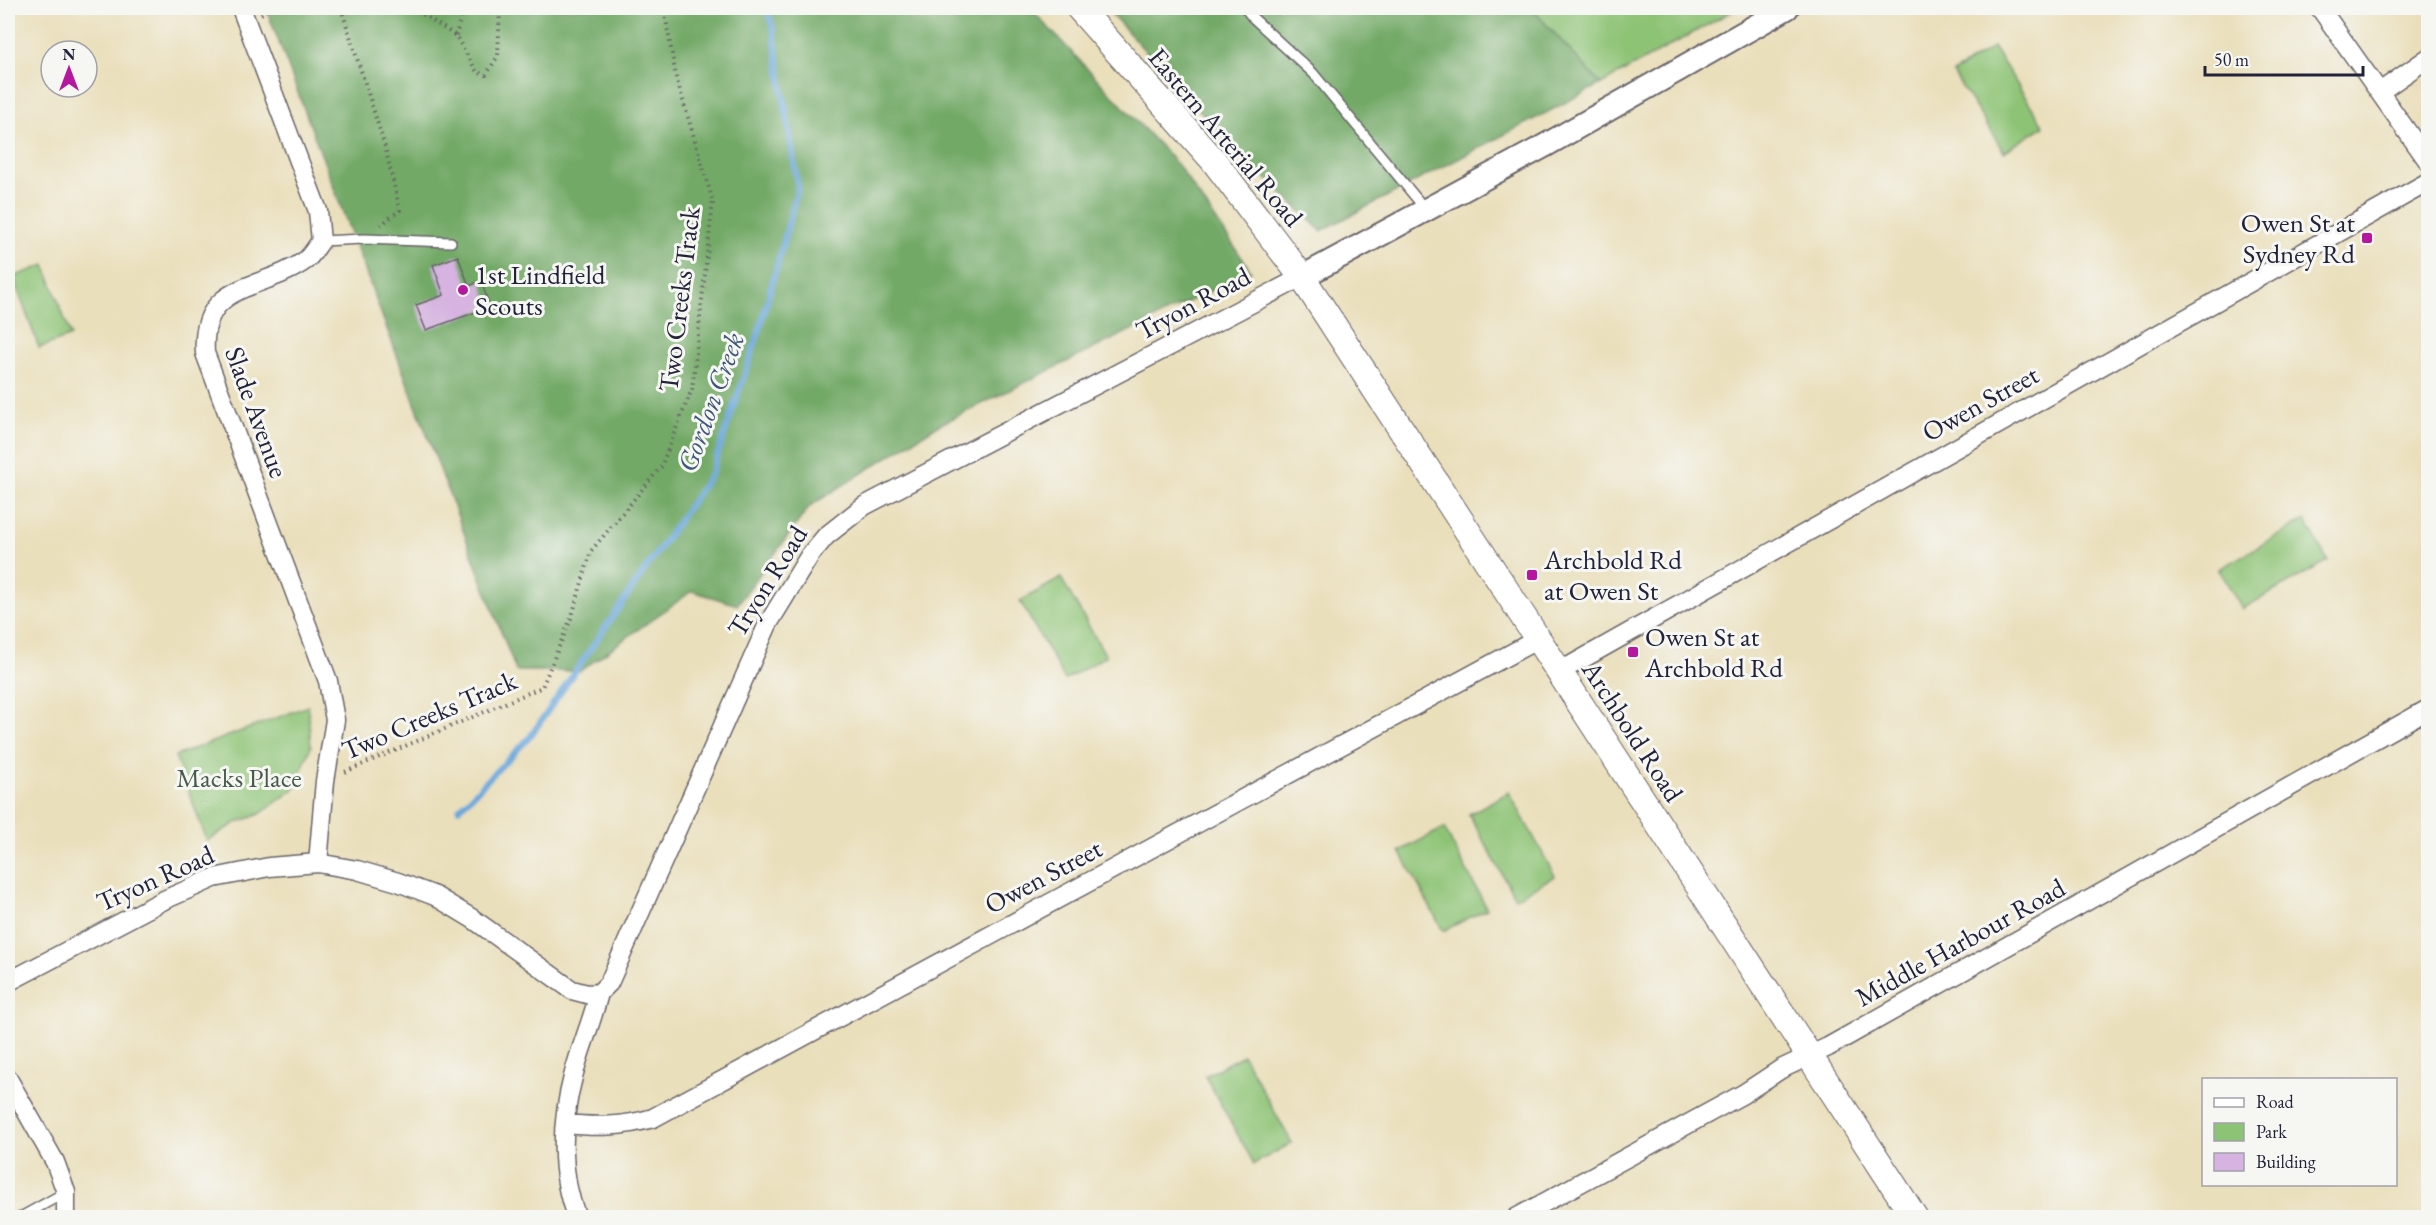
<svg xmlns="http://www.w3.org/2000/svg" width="2436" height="1225" font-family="'EB Garamond',serif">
<rect width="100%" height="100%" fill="#f6f6f2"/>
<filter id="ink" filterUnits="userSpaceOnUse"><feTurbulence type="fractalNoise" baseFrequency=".0167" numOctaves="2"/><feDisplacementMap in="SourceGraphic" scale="12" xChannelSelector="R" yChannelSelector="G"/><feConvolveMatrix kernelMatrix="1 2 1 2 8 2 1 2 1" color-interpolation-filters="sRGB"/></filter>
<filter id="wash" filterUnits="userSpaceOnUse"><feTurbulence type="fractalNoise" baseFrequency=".008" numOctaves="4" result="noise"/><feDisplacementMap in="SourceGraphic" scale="24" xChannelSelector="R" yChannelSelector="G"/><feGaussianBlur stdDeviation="1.35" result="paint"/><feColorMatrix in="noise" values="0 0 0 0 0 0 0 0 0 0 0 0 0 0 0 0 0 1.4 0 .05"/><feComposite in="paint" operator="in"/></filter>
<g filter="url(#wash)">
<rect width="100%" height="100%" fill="#eadfbb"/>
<!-- green -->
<path fill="#8dc375" stroke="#587258" stroke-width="1.5" d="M 1531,8 L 1738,8 L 1601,84 Z
M 1993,47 L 2044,126 L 2004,152 L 1953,73 Z
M 45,265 L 71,336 L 39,348 L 13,277 Z
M 2305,520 L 2328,561 L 2242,609 L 2219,569 Z
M 1061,578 L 1106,656 L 1065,680 L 1020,601 Z
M 308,706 L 311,747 L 294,789 L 260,814 L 236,823 L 207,841 L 175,756 Z
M 1509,792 L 1555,876 L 1515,898 L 1469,814 Z
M 1444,828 L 1487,909 L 1443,931 L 1400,851 Z
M 1243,1055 L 1292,1143 L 1254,1164 L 1205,1076 Z"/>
<!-- forest -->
<path fill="#72a966" stroke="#4a6650" stroke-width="1.5" d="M 266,8 L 1030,8 L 1178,165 L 1251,271 L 935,427 L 810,506 L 737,605 L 692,591 L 580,671 L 516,671 Z
M 1106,8 L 1531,8 L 1601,84 L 1321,231 L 1237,151 Z"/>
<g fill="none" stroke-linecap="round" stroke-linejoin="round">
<!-- stream -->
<path stroke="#6aa7db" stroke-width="6" d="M 459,809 L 530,737 L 711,474 L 758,335 L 798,188 L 773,28 L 767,8"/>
</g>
<g id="blocks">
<!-- building -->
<path fill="#d6b3e0" d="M 458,256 L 469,286 L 481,281 L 490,307 L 426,330 L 416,305 L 444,295 L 433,265 Z"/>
</g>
</g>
<g filter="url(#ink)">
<use href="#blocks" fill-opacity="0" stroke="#686468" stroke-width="1.5"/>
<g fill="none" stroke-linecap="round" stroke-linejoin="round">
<defs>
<path id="service" d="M 1245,8 L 1252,17 L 1313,73 L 1426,210
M 321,241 L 364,239 L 451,242
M 19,1218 L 66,1192"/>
<path id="minor" d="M 241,8 L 318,211 L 321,241 C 316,247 312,255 306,260 C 262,292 200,280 205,353 L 328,681 L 335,720 L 325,781 L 318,863
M 2320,8 L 2428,161
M 2381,91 L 2428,58
M 1559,672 L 2428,182
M 8,982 L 164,900 L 214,878 L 269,867 L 318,863 L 357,870 L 398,882 L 435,896 L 473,919 L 572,990 L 587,994 L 599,993 L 609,983 L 768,624 L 810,555 L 826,536 L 864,506 L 1302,277
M 8,1079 L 55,1162 L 66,1192 L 66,1218
M 565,1124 C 596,1127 623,1127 653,1118 L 1538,639
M 577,1218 C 559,1174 561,1122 573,1077 C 580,1048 592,1022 599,993
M 1516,1218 L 1743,1094 L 1781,1069 L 1828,1047 L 2428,709"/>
<path id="tertiary" d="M 1302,277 L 1546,145 L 1787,8"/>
<path id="secondary" d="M 1079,8 L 1214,161 L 1302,277 L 1915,1218"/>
</defs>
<!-- service casing -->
<use href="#service" stroke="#686468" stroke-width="12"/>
<!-- minor casing -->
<use href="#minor" stroke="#686468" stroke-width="21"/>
<!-- tertiary casing -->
<use href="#tertiary" stroke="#686468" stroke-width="26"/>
<!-- secondary casing -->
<use href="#secondary" stroke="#686468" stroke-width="28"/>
<!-- path -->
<path stroke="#686468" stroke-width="4" stroke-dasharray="1.5 4.5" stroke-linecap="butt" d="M 341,8 L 384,143 L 400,210 L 381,225
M 413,8 L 456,36 L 477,72 L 486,75 L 498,56 L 500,8
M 261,14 L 270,8
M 456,36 L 463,8
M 345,772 L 542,687 L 572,616 L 591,551 L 661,467 L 692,389 L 713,201 L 676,77 L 664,8"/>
<!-- service -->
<use href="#service" stroke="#fff" stroke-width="9"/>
<!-- minor -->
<use href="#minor" stroke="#fff" stroke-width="18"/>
<!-- tertiary -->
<use href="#tertiary" stroke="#fff" stroke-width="22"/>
<!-- secondary -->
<use href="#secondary" stroke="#fff" stroke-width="26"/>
</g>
</g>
<!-- markers -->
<g fill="#b5179e" stroke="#f6f6f2" stroke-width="2">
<rect x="2361" y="232" width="12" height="12" rx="3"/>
<circle cx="463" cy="290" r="6"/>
<rect x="1526" y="569" width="12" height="12" rx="3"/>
<rect x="1627" y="646" width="12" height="12" rx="3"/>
</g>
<g text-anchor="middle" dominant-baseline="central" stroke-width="6" stroke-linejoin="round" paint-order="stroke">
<!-- street labels -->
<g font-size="27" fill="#22223b" stroke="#f6f6f2">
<text transform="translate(1226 137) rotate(50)">Eastern Arterial Road</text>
<text transform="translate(679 299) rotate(-83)">Two Creeks Track</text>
<text transform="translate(1193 303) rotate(-28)">Tryon Road</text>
<text transform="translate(1980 403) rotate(-29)">Owen Street</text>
<text transform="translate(257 412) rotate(70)">Slade Avenue</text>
<text transform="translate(767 581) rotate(-58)">Tryon Road</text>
<text transform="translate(429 715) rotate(-23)">Two Creeks Track</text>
<text transform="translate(1633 731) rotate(57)">Archbold Road</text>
<text transform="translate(1043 876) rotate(-28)">Owen Street</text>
<text transform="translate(155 878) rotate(-24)">Tryon Road</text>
<text transform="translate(1960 942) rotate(-29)">Middle Harbour Road</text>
</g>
<!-- poi labels -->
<g font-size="27" fill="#22223b" stroke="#f6f6f2" text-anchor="start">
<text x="2355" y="222" text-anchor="end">Owen St at<tspan x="2355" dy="31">Sydney Rd</tspan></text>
<text x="475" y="274">1st Lindfield<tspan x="475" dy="31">Scouts</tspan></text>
<text x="1544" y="559">Archbold Rd<tspan x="1544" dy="31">at Owen St</tspan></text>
<text x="1645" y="636">Owen St at<tspan x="1645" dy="31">Archbold Rd</tspan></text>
</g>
<!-- park labels -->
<g font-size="27" fill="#475a4f" stroke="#f6f6f2">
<text x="239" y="777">Macks Place</text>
</g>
<!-- water labels -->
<g font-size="28" font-style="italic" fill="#3f577b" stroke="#f6f6f2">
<text transform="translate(710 402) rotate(-70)">Gordon Creek</text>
</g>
</g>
<!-- margin -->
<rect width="2436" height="1225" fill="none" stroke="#f6f6f2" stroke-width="30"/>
<!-- legend -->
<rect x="2202" y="1078" width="195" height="108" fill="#f6f6f2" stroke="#a1a1a9" stroke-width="1.5"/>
<rect x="2214" y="1098" width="30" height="9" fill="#ffffff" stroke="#a1a1a9" stroke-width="1.5"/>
<text x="2256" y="1108" font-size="18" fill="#22223b">Road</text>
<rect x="2214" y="1123" width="30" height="18" fill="#8dc375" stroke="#a1a1a9" stroke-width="1.5"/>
<text x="2256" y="1138" font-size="18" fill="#22223b">Park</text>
<rect x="2214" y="1153" width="30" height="18" fill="#d6b3e0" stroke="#a1a1a9" stroke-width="1.5"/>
<text x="2256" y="1168" font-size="18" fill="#22223b">Building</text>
<!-- north arrow -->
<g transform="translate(69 69)"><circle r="28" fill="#f6f6f2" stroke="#a1a1a9" stroke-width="1.5"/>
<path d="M0-4.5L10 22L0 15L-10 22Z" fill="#b5179e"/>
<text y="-9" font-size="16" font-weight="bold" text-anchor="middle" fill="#22223b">N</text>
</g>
<!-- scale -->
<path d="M2205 66v9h158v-9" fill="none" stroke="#22223b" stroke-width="3"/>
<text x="2214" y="66" font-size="18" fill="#22223b" stroke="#f6f6f2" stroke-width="4.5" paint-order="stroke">50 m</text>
</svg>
